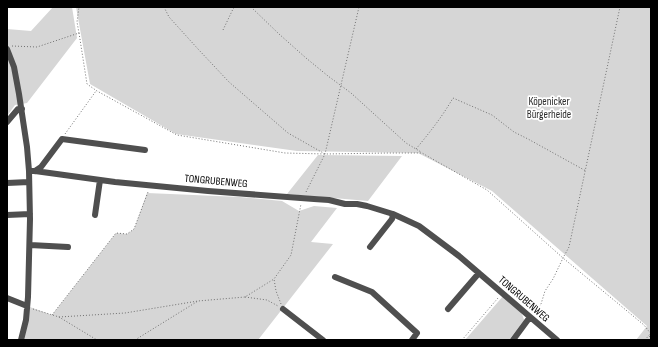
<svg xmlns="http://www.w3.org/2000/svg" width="658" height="347" font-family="'Sofia Sans Condensed',sans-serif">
<rect width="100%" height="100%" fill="#fff"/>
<!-- green -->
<path fill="#d6d6d6" d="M 53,7 L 72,7 L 77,38 L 27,103 L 15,105 L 7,116 L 7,29 L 31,31 Z
M 76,7 L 651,7 L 651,340 L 636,340 L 647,326 L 492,191 L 418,153 L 297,151 L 176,134 L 90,84 Z
M 318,155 L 402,156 L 368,201 L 287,194 Z
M 147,193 L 240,197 L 282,201 L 299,211 L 314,206 L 337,208 L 311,242 L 333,244 L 258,340 L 21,340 L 27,306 L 52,315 L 116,233 L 127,234 L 134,229 Z
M 504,295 C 511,303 522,309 524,320 L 509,340 L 465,340 Z"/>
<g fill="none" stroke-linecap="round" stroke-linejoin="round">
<!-- path -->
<path stroke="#717171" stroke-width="1" stroke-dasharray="1 2" stroke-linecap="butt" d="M 164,7 L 169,17 L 198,49 L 229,82 L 288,133 L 325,154 L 388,153 L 422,153 L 487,190 L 563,258 L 644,325 L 651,334
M 251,7 L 279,34 L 306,58 L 328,76 L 351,93 L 406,143 L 421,152
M 223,30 L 233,9 L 235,7
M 79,33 L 87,84 L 97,91 L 177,135 L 285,153 L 325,154
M 12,46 L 37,47 L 79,33 L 77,22 L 79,7
M 65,134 L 96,91
M 416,149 C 430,132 442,117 453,98 L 492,115 L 514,132 L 528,139 L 586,171
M 306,192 L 325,154 L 359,7
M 245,297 L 267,300 L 278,306
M 281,304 L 276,291 L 274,279 L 291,255 L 301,204
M 33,309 L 59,317 L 97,340
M 534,314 L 541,304 L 545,291 L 553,279 L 563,258 L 569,247 L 620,7
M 52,315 L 116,233 L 127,234 L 134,229 L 148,192
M 59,317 L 125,313 L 198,301 L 245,297 L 274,279
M 135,340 L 198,301
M 462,340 L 498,298
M 645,340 L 650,334
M 649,340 L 650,335"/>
<!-- minor -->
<path stroke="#4f4f4f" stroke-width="6" d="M 7,49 L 14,67 L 19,94 L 27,147 L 29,171 L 30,219 L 28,297 L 26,320 L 21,340
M 7,122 L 18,109 L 22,109
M 29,171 L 35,171 L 115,182 L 208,191 L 314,199 L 329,200 L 345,204 L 357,204 L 367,206 L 393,214 L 419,226 L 459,256 L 557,340
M 35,171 L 41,167 L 62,139 L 145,150
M 7,183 L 29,182
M 7,215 L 30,214
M 95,215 L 100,180
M 30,245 L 68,247
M 370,247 L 392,219 L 393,214
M 335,277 L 372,292 L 417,333 L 412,340
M 7,298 L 27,306
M 283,309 L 323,340
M 448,309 L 479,273
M 513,340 L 530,317"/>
</g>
<g text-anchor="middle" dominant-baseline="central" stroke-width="3.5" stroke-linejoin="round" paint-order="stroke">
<!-- park labels -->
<g font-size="11" fill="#2d2d2d" stroke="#fff">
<text x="549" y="101">Köpenicker<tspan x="549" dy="13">Bürgerheide</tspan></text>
</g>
<!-- street labels -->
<g font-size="11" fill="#000" stroke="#fff">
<text transform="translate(216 181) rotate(5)">TONGRUBENWEG</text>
<text transform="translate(524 299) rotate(41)">TONGRUBENWEG</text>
</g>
</g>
<!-- border -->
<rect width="658" height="347" fill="none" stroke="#000000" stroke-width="16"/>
</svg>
